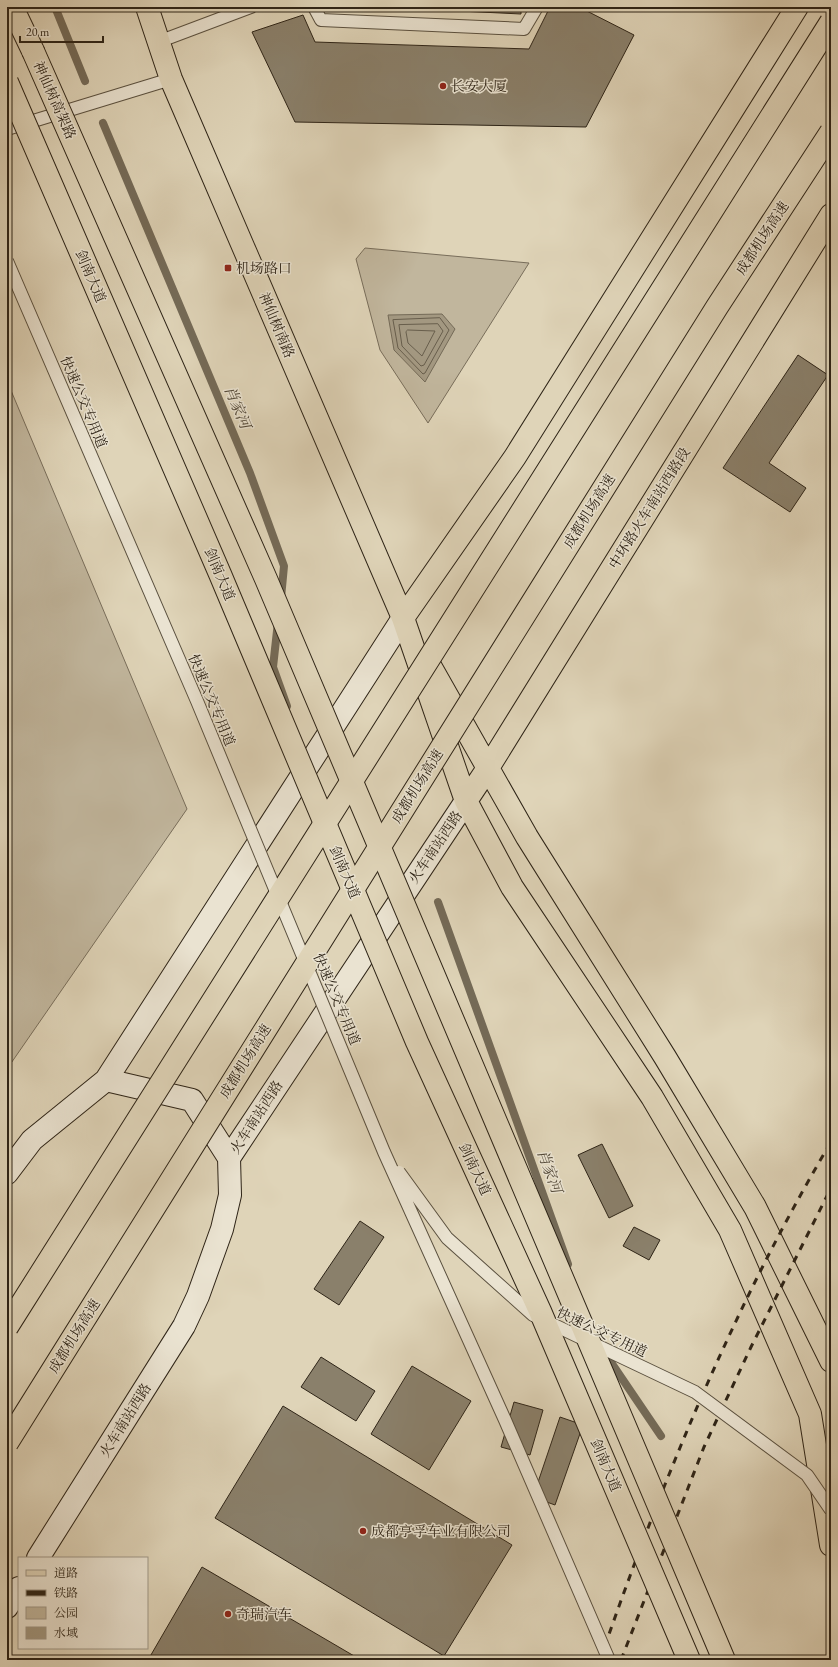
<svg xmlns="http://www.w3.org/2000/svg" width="838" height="1667" font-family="'EB Garamond','Noto Serif SC',serif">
<rect width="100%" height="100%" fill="#dfd4b8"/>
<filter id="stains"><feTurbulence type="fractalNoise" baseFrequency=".005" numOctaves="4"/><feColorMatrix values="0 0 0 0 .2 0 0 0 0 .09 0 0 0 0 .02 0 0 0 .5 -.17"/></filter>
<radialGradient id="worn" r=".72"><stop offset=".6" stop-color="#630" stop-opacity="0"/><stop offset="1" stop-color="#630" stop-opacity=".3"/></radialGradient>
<!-- green -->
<path fill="#c1b69d" stroke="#786d5a" d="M 365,248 L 529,263 L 428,423 L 380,350 L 356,259 Z
M 7,381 L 187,809 L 7,1069 Z"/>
<!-- water -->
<path fill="#a39881" stroke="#746a57" d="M 442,314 L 455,329 L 425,382 L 394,350 L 388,315 Z"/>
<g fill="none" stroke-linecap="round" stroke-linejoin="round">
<!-- shore -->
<path stroke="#685e4c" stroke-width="1" d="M 440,318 L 449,330 L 425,373 L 423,374 L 398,348 L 393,320 Z
M 438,324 L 443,331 L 424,365 L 421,366 L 402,346 L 399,325 Z
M 408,330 L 435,331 L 422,356 L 408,343 L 406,332 Z"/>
<!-- stream -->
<path stroke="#746a57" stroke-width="8" d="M 55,7 L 85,81
M 103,123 L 250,473 L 284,566 L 281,598
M 278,622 L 273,667 L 287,706
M 438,902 L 568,1264
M 602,1349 L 661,1436"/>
</g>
<!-- building -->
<path fill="#8a806b" stroke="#2e2417" d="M 377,7 L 521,7 L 521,14 Z
M 550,7 L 579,7 L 634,35 L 586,127 L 295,122 L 252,32 L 303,15 L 315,42 L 529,49 Z
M 798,355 L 828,375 L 769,463 L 806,488 L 790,512 L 723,468 Z
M 602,1144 L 633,1206 L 609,1218 L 578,1155 Z
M 360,1221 L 384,1237 L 339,1305 L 314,1289 Z
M 634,1227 L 660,1240 L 649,1260 L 623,1246 Z
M 321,1357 L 375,1391 L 356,1421 L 301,1387 Z
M 412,1366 L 471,1401 L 429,1470 L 371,1434 Z
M 514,1402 L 543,1410 L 530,1455 L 501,1447 Z
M 283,1406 L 512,1545 L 444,1656 L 215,1518 Z
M 560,1417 L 583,1425 L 555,1505 L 533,1497 Z
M 202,1567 L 361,1660 L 148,1660 Z"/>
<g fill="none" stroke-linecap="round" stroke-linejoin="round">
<defs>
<path id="service" d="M 314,7 L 321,20 L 524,29 L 537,7
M 158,42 L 251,7
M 7,129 L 171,79"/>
<path id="secondary" d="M 106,1080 L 192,1100 L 229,1158
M 7,1173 L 32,1140 L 106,1080 L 403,618
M 38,1558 L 184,1326 L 198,1296 L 222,1229 L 230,1195 L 229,1158 L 466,801
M 7,1607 L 19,1588"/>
<path id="primary" d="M 147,7 L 171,79 L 403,618 L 466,801 L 512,887 L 652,1097 L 730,1230 L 810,1414 L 831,1545
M 403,618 L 515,457 L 797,7
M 429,664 L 527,837 L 665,1057 L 755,1207 L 831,1361
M 466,801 L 488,768 L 831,215"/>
<path id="trunk" d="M 12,7 L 33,51"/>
</defs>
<!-- service casing -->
<use href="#service" stroke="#5a503f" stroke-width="14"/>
<!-- secondary casing -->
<use href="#secondary" stroke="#2e2417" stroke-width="24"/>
<!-- primary casing -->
<use href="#primary" stroke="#2e2417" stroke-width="24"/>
<!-- trunk casing -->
<use href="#trunk" stroke="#2e2417" stroke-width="24"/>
<!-- service -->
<use href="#service" stroke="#eae3d1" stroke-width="12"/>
<!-- secondary -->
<use href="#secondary" stroke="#eae3d1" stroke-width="22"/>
<!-- primary -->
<use href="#primary" stroke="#dfd4b8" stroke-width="22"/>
<!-- trunk -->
<use href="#trunk" stroke="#dfd4b8" stroke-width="22"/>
<!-- rail -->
<path stroke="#2e2417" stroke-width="3" stroke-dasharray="7 7" stroke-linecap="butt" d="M 600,1660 C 662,1481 734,1305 831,1142
M 621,1660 L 704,1447 L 751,1347 L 831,1188"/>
<defs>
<path id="service-bridge" d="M 7,261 L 197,701 L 384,1152 L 505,1420 L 609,1660
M 399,1172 L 447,1238 L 533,1315 L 695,1392 L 807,1475 L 831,1510"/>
<path id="trunk-bridge" d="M 33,51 L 266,579 L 724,1660
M 7,82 L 220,574 L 417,1042 L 540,1311 L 689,1660"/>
<path id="motorway-bridge" d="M 7,1327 L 831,22
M 7,1443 L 717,307 L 831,132"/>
</defs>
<!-- service-bridge casing -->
<use href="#service-bridge" stroke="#5a503f" stroke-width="14" stroke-linecap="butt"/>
<!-- trunk-bridge casing -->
<use href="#trunk-bridge" stroke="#2e2417" stroke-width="24" stroke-linecap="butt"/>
<!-- motorway-bridge casing -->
<use href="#motorway-bridge" stroke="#2e2417" stroke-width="24" stroke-linecap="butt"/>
<!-- service-bridge -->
<use href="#service-bridge" stroke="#eae3d1" stroke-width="12"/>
<!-- trunk-bridge -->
<use href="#trunk-bridge" stroke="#dfd4b8" stroke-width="22"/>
<!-- motorway-bridge -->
<use href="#motorway-bridge" stroke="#dfd4b8" stroke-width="22"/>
</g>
<!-- markers -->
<g fill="#8f2418" stroke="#eae3d1" stroke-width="1.5">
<circle cx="443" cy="86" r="4"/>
<rect x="224" y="264" width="8" height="8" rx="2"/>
<circle cx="363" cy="1531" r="4"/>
<circle cx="228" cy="1614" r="4"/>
</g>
<g text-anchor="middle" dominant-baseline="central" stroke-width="3" stroke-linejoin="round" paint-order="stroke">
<!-- poi labels -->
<g font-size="14" fill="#2e2417" stroke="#eae3d1" text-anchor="start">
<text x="451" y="86">长安大厦</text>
<text x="236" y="268">机场路口</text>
<text x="371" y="1531">成都亨孚车业有限公司</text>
<text x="236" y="1614">奇瑞汽车</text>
</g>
<!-- street labels -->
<g font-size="14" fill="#2e2417" stroke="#eae3d1">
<text transform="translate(55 100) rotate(66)">神仙树高架路</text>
<text transform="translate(762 238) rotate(-57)">成都机场高速</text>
<text transform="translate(91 276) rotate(67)">剑南大道</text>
<text transform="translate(277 325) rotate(67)">神仙树南路</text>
<text transform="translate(84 402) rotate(67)">快速公交专用道</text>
<text transform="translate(649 508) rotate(-58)">中环路火车南站西路段</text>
<text transform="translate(589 511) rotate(-58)">成都机场高速</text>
<text transform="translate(220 574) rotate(67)">剑南大道</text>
<text transform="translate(212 700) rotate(67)">快速公交专用道</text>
<text transform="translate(417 786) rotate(-58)">成都机场高速</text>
<text transform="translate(435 847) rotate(-56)">火车南站西路</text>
<text transform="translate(345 872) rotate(67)">剑南大道</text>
<text transform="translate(337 999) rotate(67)">快速公交专用道</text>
<text transform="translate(245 1061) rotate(-58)">成都机场高速</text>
<text transform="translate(256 1117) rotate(-57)">火车南站西路</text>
<text transform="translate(475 1169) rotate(65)">剑南大道</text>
<text transform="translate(602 1332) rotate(25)">快速公交专用道</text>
<text transform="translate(74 1336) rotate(-58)">成都机场高速</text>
<text transform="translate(125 1420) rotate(-58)">火车南站西路</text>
<text transform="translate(606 1465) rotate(67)">剑南大道</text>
</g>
<!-- water labels -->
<g font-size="15" font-style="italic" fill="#514737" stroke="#eae3d1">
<text transform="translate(238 407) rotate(67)">肖家河</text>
<text transform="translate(550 1171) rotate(70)">肖家河</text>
</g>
</g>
<!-- margin -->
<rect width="838" height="1667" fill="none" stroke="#dfd4b8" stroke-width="24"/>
<rect x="8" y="8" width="822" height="1651" fill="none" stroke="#2e2417" stroke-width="2"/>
<rect x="12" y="12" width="814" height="1643" fill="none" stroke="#2e2417"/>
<!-- legend -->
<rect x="18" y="1557" width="130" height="92" fill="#eae3d1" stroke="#9f9787"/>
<rect x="26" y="1570" width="20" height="6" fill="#dfd4b8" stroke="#9f9787"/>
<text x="54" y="1577" font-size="12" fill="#2e2417">道路</text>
<rect x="26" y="1590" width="20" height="6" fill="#2e2417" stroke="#9f9787"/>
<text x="54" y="1597" font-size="12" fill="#2e2417">铁路</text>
<rect x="26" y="1607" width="20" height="12" fill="#c1b69d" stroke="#9f9787"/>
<text x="54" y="1617" font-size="12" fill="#2e2417">公园</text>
<rect x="26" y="1627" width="20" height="12" fill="#a39881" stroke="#9f9787"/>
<text x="54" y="1637" font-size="12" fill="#2e2417">水域</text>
<!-- scale -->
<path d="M20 36v6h83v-6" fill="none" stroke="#2e2417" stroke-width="2"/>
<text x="26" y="36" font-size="12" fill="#2e2417" stroke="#eae3d1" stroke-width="3" paint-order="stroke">20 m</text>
<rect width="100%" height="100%" filter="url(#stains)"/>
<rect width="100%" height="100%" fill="url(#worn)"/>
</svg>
